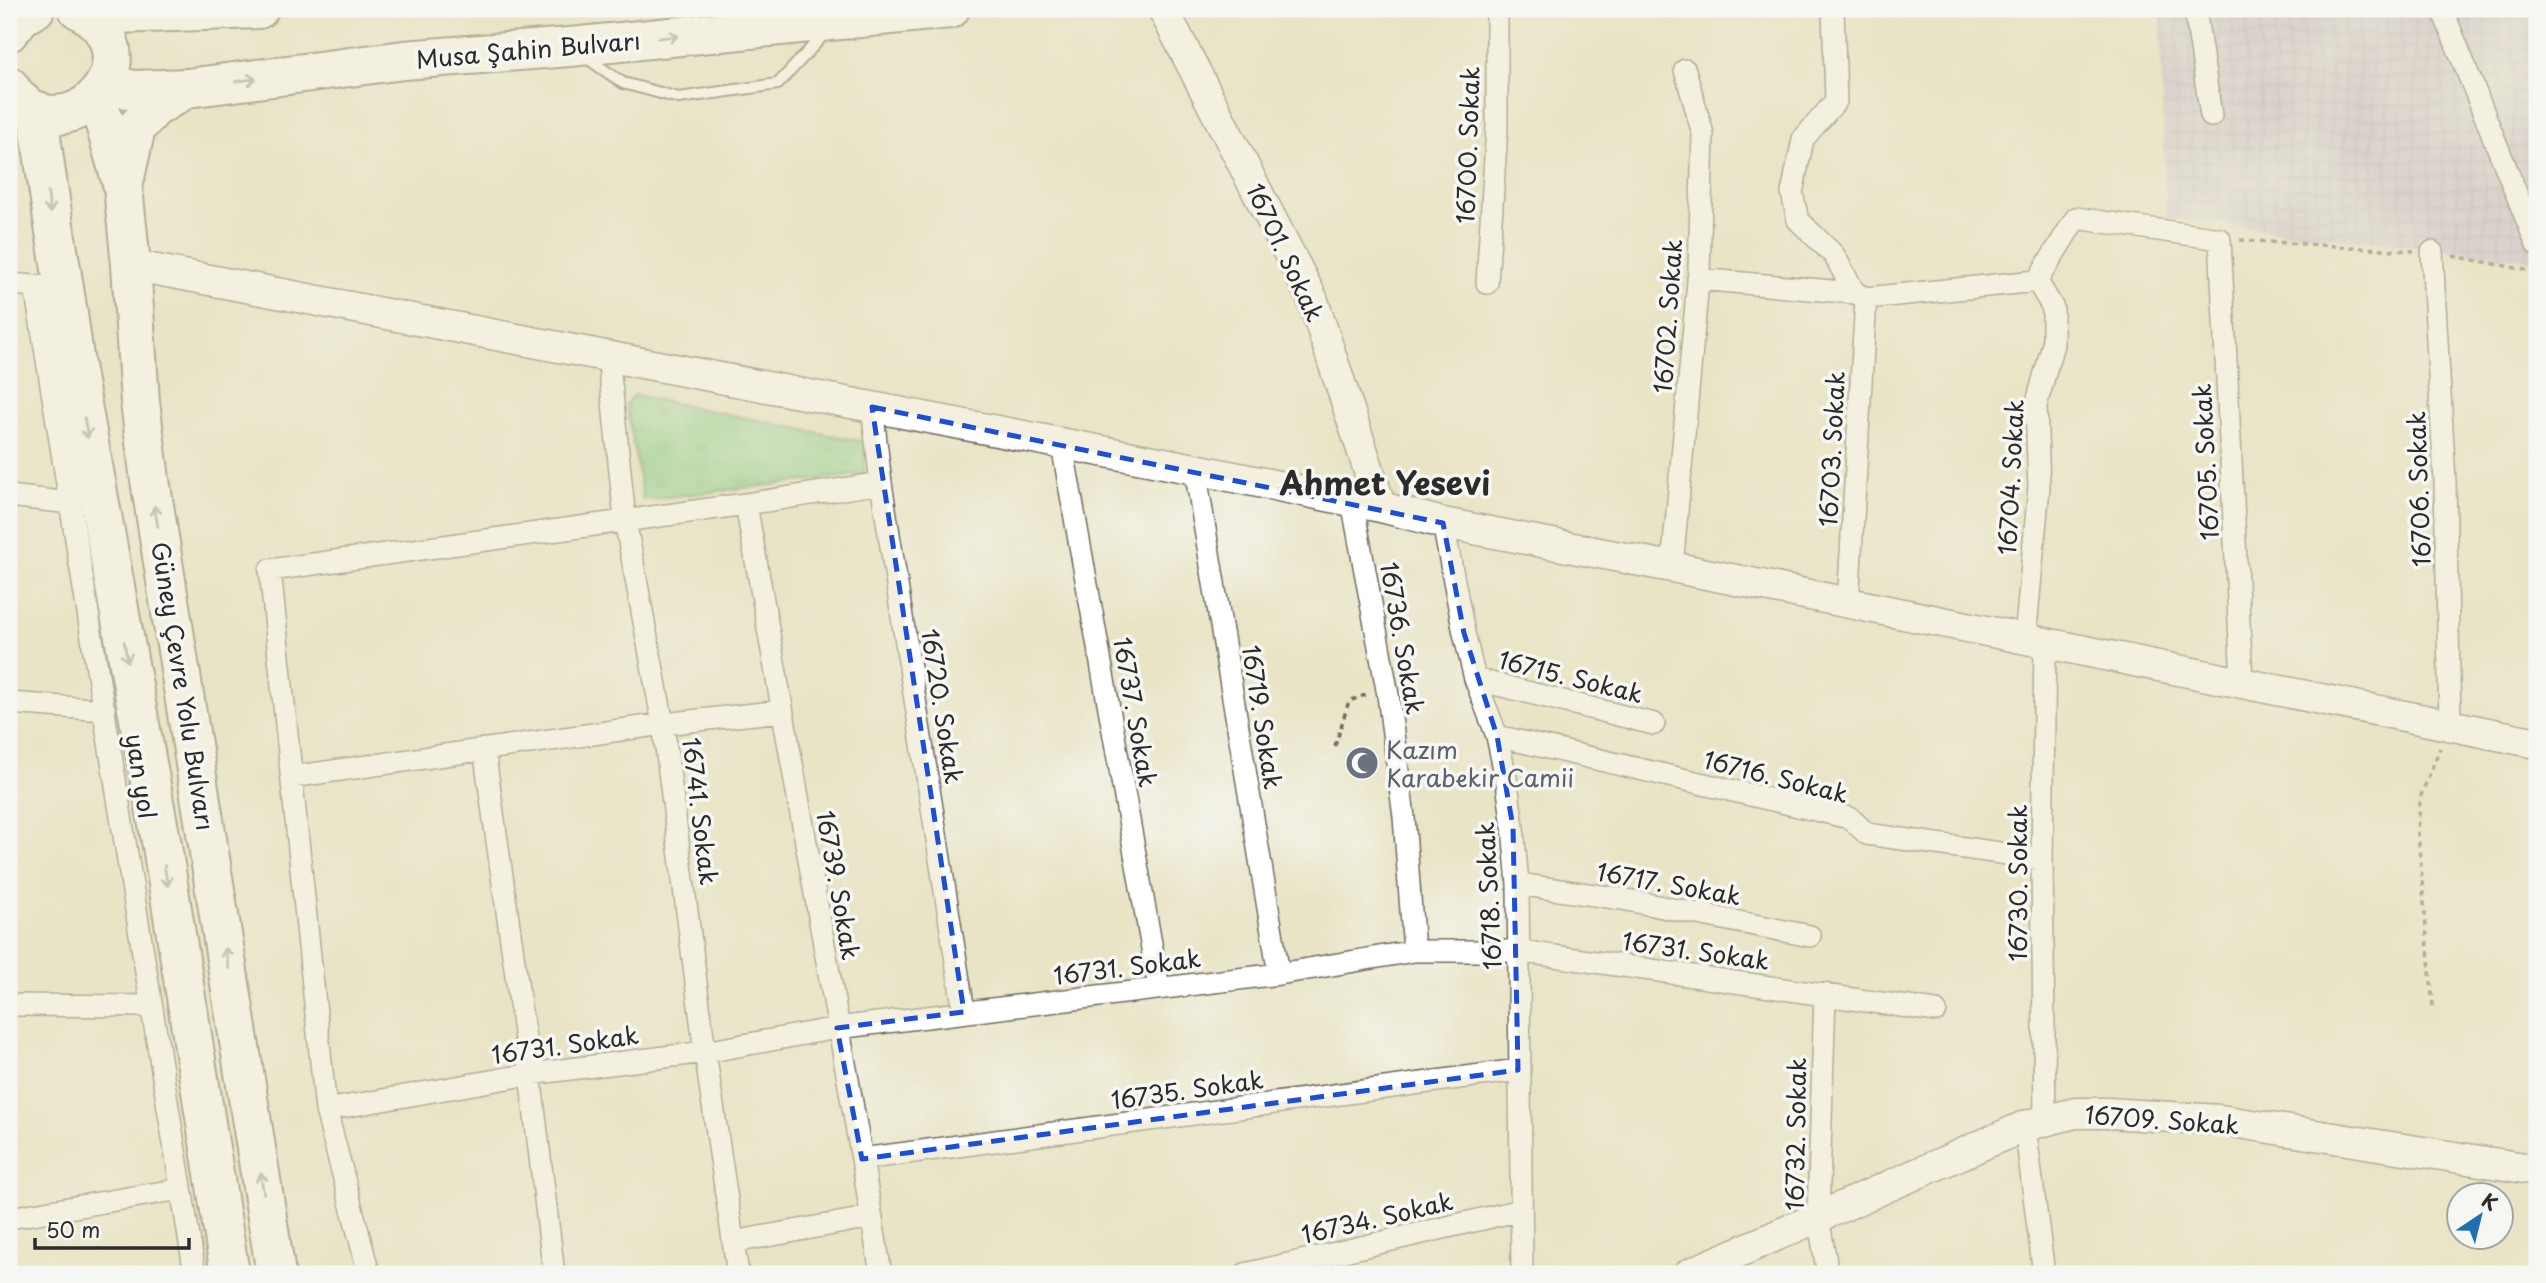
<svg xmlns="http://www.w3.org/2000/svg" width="2546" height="1283" font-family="'Playpen Sans',sans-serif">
<defs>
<pattern id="industrial-grid" width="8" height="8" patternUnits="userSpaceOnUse" patternTransform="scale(1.75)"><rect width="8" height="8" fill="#c8bfd8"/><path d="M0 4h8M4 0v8" fill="none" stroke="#aca4ba"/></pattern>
<pattern id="park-tufts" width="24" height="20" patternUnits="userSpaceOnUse" patternTransform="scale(1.75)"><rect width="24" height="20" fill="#84ce8b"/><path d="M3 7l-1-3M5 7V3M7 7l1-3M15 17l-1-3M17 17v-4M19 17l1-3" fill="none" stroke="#72b178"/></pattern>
</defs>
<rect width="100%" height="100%" fill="#f6f6f2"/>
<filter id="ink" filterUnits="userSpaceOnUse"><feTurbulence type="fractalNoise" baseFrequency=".0143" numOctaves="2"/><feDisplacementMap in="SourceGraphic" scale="14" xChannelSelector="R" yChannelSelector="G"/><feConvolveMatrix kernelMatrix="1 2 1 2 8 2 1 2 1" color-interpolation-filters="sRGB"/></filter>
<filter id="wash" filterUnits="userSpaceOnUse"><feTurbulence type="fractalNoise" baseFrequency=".00686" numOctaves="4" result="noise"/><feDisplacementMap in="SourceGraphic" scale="28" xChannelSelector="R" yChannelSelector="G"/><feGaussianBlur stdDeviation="1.57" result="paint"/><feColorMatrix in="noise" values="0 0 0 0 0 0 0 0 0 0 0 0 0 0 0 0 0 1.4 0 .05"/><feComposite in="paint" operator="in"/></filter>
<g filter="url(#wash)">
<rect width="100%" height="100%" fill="#e9e4c5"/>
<!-- industrial -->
<path fill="url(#industrial-grid)" d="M 2160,9 L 2537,9 L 2537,261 L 2166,218 Z"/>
<!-- park -->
<path fill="url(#park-tufts)" stroke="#587c5b" stroke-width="2" d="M 634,395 L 865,442 L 864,474 L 643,500 L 626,403 Z"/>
</g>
<g filter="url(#ink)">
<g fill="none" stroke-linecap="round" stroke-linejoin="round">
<defs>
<path id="lane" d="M 584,56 L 623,83 L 679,98 L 778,84 L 827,31"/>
<path id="street" d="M 1833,9 L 1836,101 L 1803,139 L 1792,193 L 1798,220 L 1834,255 L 1855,293
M 2195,9 L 2211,116
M 2442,9 L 2537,245
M 2432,252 L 2445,482 L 2450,724
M 1698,279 L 1855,293 L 1866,298 L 2037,281 L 2076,218 L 2220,239 L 2242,682
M 1487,283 L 1497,127 L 1497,9
M 9,284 L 49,287
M 35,286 L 195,1274
M 608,355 L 625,520 L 663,724 L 705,1052 L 738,1274
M 872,407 L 881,483 L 964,1012
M 1062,445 L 1159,988
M 1195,469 L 1279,974
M 9,496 L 70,503
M 1352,501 L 1388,695 L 1404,817 L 1414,951
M 746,504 L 862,1159 L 881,1274
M 1443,523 L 1464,633 L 1475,679 L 1497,736 L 1507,783 L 1513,827 L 1518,884 L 1522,1274
M 1672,567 L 1699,271 L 1703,134 L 1685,70
M 1848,604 L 1866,298
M 2025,640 L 2039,487 L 2036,406 L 2053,344 L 2053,308 L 2037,281
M 2045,644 L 2042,859 L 2045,1121
M 1475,679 L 1654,724
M 9,703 L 105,710
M 1497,736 L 1850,818 L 1867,834 L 2042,859
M 484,749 L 530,1074 L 554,1274
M 291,777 L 663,724 L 782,711
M 1518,884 L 1622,899 L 1810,936
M 1825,994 L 1818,1217 L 1828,1274
M 9,1005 L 151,1006
M 326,1110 L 530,1074 L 705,1052 L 837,1028 L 1279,974 L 1414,951 L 1519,951 L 1936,1011
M 2025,1126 L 2044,1274
M 862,1159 L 1518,1070
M 9,1218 L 181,1189
M 733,1242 L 872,1217
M 369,1274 L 326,1110 L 270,570 L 746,504 L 881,483
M 1245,1274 L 1521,1210"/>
<path id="secondary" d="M 1163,9 L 1312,298 L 1381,507
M 131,265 L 1195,469 L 1381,507 L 1443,523 L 1672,567 L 2537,743
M 1689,1274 L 2025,1126 L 2075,1113 L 2108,1113 L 2220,1120 L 2537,1170"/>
<path id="highway" d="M 89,15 L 259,9
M 9,32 L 22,16 L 35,9
M 106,85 L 134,90 L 187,88 L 404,60 L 570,47 L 950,9
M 9,86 C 60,167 166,58 78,9
M 97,97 L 123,187 L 131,265 L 140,402 L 150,480 L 276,1274
M 38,111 C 47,197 65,280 75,366 L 162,846 L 230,1274
M 124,182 L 136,128 L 154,108 L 187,88"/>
</defs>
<!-- lane casing -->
<use href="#lane" stroke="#6e6c61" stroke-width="14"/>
<!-- street casing -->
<use href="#street" stroke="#6e6c61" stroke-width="24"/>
<!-- secondary casing -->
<use href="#secondary" stroke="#6e6c61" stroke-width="33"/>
<!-- highway casing -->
<use href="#highway" stroke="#6e6c61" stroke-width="42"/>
<!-- path -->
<path stroke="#6e6c61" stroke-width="3.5" stroke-dasharray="5 5" stroke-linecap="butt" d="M 2240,240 L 2414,251
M 2453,256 L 2537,272
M 1335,746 L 1349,701 L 1368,694
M 2433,1006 L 2418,834 L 2420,798 L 2440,748"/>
<!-- lane -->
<use href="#lane" stroke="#fff" stroke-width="10"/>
<!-- street -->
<use href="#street" stroke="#fff" stroke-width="21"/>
<!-- secondary -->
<use href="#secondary" stroke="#fff" stroke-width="30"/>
<!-- highway -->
<use href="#highway" stroke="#fff" stroke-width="38"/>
</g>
<!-- one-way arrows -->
<defs><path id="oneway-shaft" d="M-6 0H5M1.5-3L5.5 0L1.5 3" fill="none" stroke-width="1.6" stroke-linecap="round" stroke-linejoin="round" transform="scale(1.75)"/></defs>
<g stroke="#a0a0a0">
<use href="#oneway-shaft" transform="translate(668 37) rotate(-6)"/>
<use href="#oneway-shaft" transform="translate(246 80) rotate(-7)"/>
<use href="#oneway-shaft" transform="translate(49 203) rotate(82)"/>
<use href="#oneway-shaft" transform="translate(86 428) rotate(80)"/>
<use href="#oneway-shaft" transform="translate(156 516) rotate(-100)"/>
<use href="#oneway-shaft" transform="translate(126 652) rotate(80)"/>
<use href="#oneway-shaft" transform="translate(166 876) rotate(81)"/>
<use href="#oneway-shaft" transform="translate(227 958) rotate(-99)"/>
<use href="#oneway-shaft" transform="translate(262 1183) rotate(-99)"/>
</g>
</g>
<!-- marked area -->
<path d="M0 0H2546V1283H0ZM 872,407 L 1443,523 L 1464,633 L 1497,736 L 1513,827 L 1518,1070 L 862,1159 L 837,1028 L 964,1012 Z" fill="#e9e4c5" fill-opacity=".55" fill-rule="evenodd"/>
<path fill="none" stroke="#1d4ed8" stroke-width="5" stroke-dasharray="14 9" stroke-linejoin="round" d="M 872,407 L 1443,523 L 1464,633 L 1497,736 L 1513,827 L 1518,1070 L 862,1159 L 837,1028 L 964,1012 Z"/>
<!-- icons -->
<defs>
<symbol id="mosque-disc" viewBox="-11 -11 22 22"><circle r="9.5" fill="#6b7280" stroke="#f6f6f2"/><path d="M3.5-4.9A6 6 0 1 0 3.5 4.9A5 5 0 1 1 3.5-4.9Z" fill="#fff"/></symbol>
</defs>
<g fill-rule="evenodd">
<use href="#mosque-disc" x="1343" y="744" width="38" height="38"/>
</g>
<g text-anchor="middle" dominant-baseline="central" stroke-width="7" stroke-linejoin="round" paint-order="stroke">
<!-- street labels -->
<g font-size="24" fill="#2b2b2b" stroke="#f6f6f2">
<text transform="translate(528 49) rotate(-5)">Musa Şahin Bulvarı</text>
<text transform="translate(1467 145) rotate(-88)">16700. Sokak</text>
<text transform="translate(1286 252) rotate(65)">16701. Sokak</text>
<text transform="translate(1667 316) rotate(-86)">16702. Sokak</text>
<text transform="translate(1831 449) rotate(-87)">16703. Sokak</text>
<text transform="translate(2205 462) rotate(-93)">16705. Sokak</text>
<text transform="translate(2010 477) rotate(-87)">16704. Sokak</text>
<text transform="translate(2418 489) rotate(-92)">16706. Sokak</text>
<text transform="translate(1403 638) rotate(80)">16736. Sokak</text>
<text transform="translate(1571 676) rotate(14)">16715. Sokak</text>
<text transform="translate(184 686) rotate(81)">Güney Çevre Yolu Bulvarı</text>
<text transform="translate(943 706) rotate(81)">16720. Sokak</text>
<text transform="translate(1136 712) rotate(80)">16737. Sokak</text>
<text transform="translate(1263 717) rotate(81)">16719. Sokak</text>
<text transform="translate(142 776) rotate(81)">yan yol</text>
<text transform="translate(1776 776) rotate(14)">16716. Sokak</text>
<text transform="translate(701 811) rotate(83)">16741. Sokak</text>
<text transform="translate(1669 883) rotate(10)">16717. Sokak</text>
<text transform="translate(2017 883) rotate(-90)">16730. Sokak</text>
<text transform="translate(839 885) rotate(80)">16739. Sokak</text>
<text transform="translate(1488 896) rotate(-93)">16718. Sokak</text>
<text transform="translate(1696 950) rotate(8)">16731. Sokak</text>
<text transform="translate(1127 966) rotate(-7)">16731. Sokak</text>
<text transform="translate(565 1044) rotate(-8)">16731. Sokak</text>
<text transform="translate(1187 1089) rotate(-8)">16735. Sokak</text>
<text transform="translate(2162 1119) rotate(4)">16709. Sokak</text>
<text transform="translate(1795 1134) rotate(-89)">16732. Sokak</text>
<text transform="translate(1377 1217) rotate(-13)">16734. Sokak</text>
</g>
<!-- worship labels -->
<g font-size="24" fill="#5b616d" stroke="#f6f6f2" text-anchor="start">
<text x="1386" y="749">Kazım<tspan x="1386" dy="28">Karabekir Camii</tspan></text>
</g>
<!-- district labels -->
<g font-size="32" font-weight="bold" fill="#2b2b2b" stroke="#f6f6f2">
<text x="1385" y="482">Ahmet Yesevi</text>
</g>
</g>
<!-- margin -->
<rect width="2546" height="1283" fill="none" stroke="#f6f6f2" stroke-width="35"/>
<!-- north arrow -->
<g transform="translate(2480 1216) rotate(35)"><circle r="33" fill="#f6f6f2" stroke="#a5a5a2" stroke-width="2"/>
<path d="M0-5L12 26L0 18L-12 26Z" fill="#1f6fb2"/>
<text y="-10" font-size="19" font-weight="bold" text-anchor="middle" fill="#2b2b2b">K</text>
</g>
<!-- scale -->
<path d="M35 1238v10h154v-10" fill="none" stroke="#2b2b2b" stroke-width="3.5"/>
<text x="46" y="1238" font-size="21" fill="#2b2b2b" stroke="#f6f6f2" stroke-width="5" paint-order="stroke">50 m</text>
</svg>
